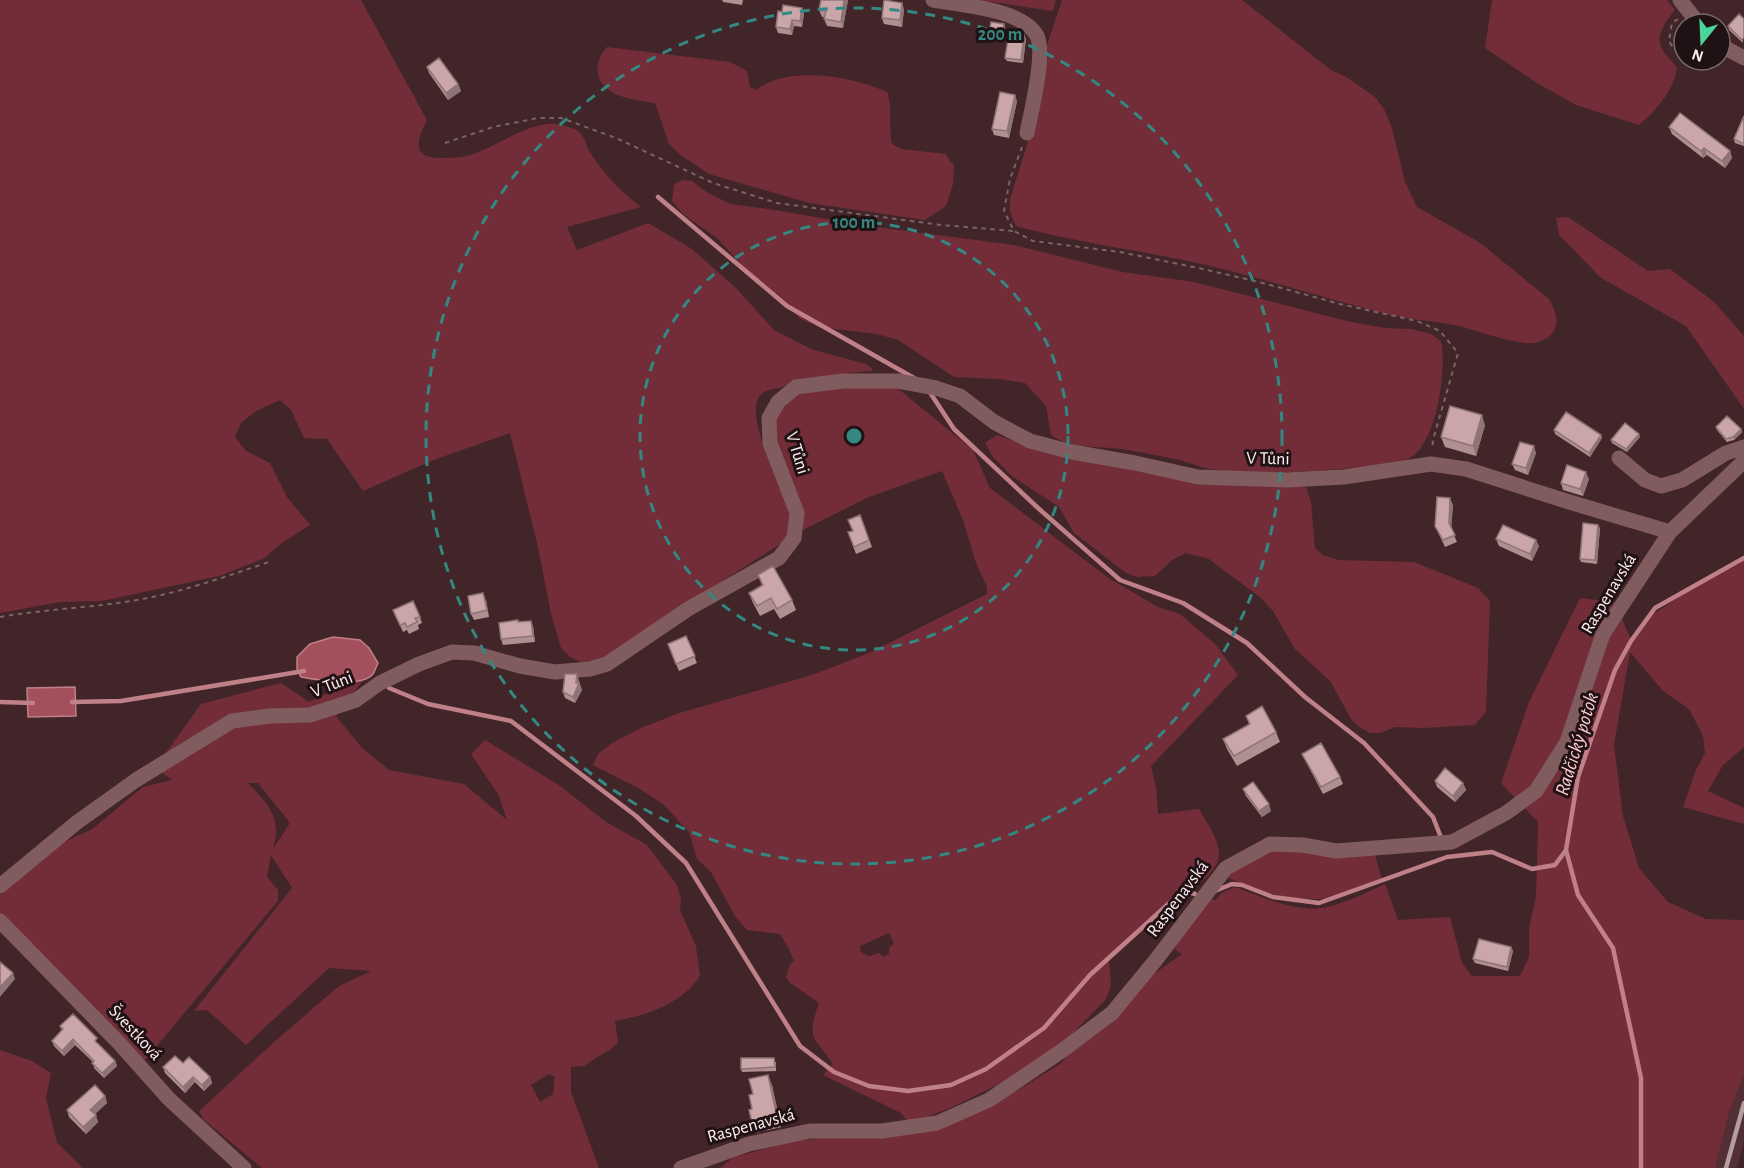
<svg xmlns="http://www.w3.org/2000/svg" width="1744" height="1168" font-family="'Alegreya Sans',sans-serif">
<rect width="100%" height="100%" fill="#422528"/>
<!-- built -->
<path fill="#522f34" d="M 1744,1074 L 1744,1141 L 1737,1168 L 1715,1168 L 1730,1110 Z"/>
<!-- green -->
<path fill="#722d39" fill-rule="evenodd" d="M 0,0 L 361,0 L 427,120 C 417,140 411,157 439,158 C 449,158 457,158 467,156 C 494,148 518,128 547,124 C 555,123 566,126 574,129 C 585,132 585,146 591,154 C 605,175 621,192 641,207 L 567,227 L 577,250 L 648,223 L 692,249 L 736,288 L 774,330 L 811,349 L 866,364 L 872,368 L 872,371 C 841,374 811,376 782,387 C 776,389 769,389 764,392 C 736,410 789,493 790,521 C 790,530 788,535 783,542 L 652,626 L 609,657 L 588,666 L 569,656 L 561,648 L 551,614 L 538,547 L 510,433 L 431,461 L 363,491 L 327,439 L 304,438 L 291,410 L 280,400 L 256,411 L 241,423 L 235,437 L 246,451 L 270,463 L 287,497 L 310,525 L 282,543 L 263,559 L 219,576 L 102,601 L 60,602 L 0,613 Z
M 979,0 L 1056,0 L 1053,11 Z
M 1062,0 L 1242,0 L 1331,70 L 1348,78 L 1375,97 L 1384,109 L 1392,128 L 1405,182 L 1417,207 L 1479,242 L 1549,299 C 1561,319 1560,337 1534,343 C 1520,346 1475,330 1459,326 C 1435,321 1410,320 1387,314 C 1327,299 1268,280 1207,265 C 1144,251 1079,243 1016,226 L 1010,212 L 1010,199 L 1032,129 L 1045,51 Z
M 1492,0 L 1667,0 L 1675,10 C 1664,24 1653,37 1665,54 C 1670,59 1674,63 1677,69 C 1674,90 1655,112 1639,125 L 1576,105 L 1537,83 L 1485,48 Z
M 607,47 L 730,62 L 747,71 L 750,87 L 756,90 C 788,65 852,76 887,92 C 893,108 888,127 892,144 L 901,149 L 946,154 L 951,163 L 954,164 L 953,184 L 946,206 L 925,220 L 809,203 L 709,174 L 682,156 L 669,144 L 655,103 C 641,101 624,99 612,92 C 593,81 594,61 607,47 Z
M 683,180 L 692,181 L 705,191 L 730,204 L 775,210 L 861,225 L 1014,245 L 1123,272 L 1194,282 L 1351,322 L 1385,328 L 1411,329 L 1431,334 L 1441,341 C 1447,369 1437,439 1413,456 C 1399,466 1376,466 1360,467 C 1311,472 1259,476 1210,469 C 1198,467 1187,461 1175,459 C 1157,455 1139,452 1121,449 C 1098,446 1070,449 1051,435 L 1046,406 L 1025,383 L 999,379 L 954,377 L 898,340 L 877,334 L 819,327 L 801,319 L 743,266 L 717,238 L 683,214 L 672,201 L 674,184 Z
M 1568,217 L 1648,271 L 1670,269 L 1713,301 L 1744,336 L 1744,409 L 1686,326 L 1601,278 L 1559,235 L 1556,218 Z
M 839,385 L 896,387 L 973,450 L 990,488 L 1110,579 L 1158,607 L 1180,614 L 1216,645 L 1238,675 L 1151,766 L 1156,787 L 1158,814 L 1199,809 C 1207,823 1225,847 1217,863 C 1215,867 1211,871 1209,875 L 1109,959 L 1111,985 L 1106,999 L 1057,1050 L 1009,1079 L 955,1106 L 919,1120 L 908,1122 L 901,1113 L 823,1075 L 833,1064 C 814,1036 806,1040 819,1003 L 789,982 L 786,977 L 790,964 L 794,961 L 788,947 L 780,934 L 747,930 L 735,916 L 711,872 L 697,859 L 689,832 L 663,804 L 638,788 L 593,765 L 598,754 L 612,743 L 641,728 L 679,713 L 812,675 L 869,653 L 987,594 L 987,587 L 976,563 L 963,520 L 942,471 L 869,497 L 803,530 L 792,491 L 772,437 L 776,414 L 799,393 ZM 889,933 L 894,943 L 889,948 L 889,954 L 883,957 L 879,953 L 869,956 L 861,952 L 860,946 Z
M 997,435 L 1036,449 L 1192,482 L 1306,487 L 1311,502 L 1315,548 L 1323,555 L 1338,560 L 1414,562 L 1478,588 L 1490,601 L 1486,712 L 1475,725 L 1424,728 L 1395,727 L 1380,733 L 1370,733 L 1359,727 L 1351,719 L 1330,681 L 1295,649 L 1273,611 L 1261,598 L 1209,559 L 1186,553 L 1172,560 L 1155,576 L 1137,577 L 1126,573 L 1074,533 L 1059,507 L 1012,476 L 993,457 L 985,443 Z
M 1744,557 L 1744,747 L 1723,765 L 1708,791 L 1744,808 L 1744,824 L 1683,807 L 1696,770 L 1705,753 L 1703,736 L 1689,709 L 1663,691 L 1630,652 L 1614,745 L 1623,816 L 1639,868 L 1668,902 L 1706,919 L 1744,920 L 1744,1074 L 1730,1110 L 1715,1168 L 720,1168 L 734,1157 L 795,1141 L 843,1136 L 973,1114 L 1028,1084 L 1060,1064 L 1121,997 L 1182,954 L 1175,950 L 1177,940 L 1207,898 L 1216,900 L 1221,893 L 1235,887 C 1268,899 1303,917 1338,904 C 1354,899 1370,891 1385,884 L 1398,920 L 1450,917 L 1462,963 L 1472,976 L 1520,976 L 1529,957 L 1529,928 L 1536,897 L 1538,822 L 1501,783 L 1529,702 L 1580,598 L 1615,602 L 1631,640 L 1652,615 L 1734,561 Z
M 368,673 L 336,716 L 362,748 L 389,770 L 464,784 L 507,820 L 498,794 L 471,754 L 485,740 L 559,785 L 606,822 L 647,845 L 677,885 L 681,899 L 680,910 L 696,946 L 700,976 C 681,1004 648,1015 615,1021 L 618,1042 C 608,1054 595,1056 585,1066 L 571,1067 L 571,1092 L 599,1168 L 262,1168 L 203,1119 L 199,1111 L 273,1043 L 339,986 L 371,971 L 329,968 L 246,1045 L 207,1010 L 194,1011 L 292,888 L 271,855 L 267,877 L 278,890 L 278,901 L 145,1060 L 133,1052 L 0,917 L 0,895 L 58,845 L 92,829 L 143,787 L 172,780 L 155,768 L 201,704 L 281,683 L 309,702 ZM 248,783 L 258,783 L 290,823 L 273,849 C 274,843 277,836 276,829 C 275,809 260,796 248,783 ZM 549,1074 L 555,1077 L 553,1094 L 540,1102 L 531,1085 Z
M 1276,847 L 1375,855 L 1382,880 C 1368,885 1353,892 1339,896 C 1303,905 1259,893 1227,877 L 1231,870 Z
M 0,1050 L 32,1061 L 51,1073 L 46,1098 L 57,1143 L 83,1168 L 0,1168 Z"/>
<!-- water -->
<path fill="#a3505c" stroke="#bf8088" stroke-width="1.5" d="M 333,637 L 360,640 L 369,648 L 378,663 C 376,666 375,673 372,675 C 359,688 317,680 301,677 L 297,669 L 297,657 L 310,644 Z
M 75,687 L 76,716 L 28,717 L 27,688 Z"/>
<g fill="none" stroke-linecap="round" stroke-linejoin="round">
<!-- stream -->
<path stroke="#bf8088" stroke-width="4.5" d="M 658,197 L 787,306 L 914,378
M 929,391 L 954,429 L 1038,508 L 1120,580 L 1183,603 L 1247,643 L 1305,697 L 1364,743 L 1433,817 L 1440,835
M 389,688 L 428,704 L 511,721 L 636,816 L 686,863 L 800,1046 L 834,1072 L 869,1086 L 908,1091 L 951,1085 L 986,1069 L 1044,1028 L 1090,975 L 1177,896 L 1187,892 L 1195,894
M 0,702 L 33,703
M 72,702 L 121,701 L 304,671
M 1215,891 L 1232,884 L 1242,885 L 1273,897 L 1319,903 L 1447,857 L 1492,852 L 1532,869 L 1555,865 L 1566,850
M 1641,1168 L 1641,1078 L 1613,948 L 1578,895 L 1566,850 L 1578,777 L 1615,670 L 1631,641 L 1655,608 L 1744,558"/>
<!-- path -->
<path stroke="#7c6366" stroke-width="2" stroke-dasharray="4.5 4.5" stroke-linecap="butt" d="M 1678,19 L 1672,23 L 1669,41 L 1673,48 L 1684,53
M 445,143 L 493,127 L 538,118 L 561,118 L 616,138 L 713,183 L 777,203 L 941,225 L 1014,231
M 1022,147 L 1010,179 L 1004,211 L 1014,231 L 1033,241 L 1120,252 L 1203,269 L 1263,283 L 1340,304 L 1417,321 L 1440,331 L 1458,353 L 1433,440 L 1432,450
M 0,617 C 45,609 91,608 137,600 C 182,592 225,577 269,562"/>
<!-- minor -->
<path stroke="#815c5f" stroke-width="15" d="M 933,0 C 961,5 1020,9 1036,34 C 1047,50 1031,112 1027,133
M 1680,0 L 1699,24
M 1720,45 L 1744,58
M 1619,458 L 1645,480 L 1661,486 L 1682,480 L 1726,453 L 1744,447
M 0,886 L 76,823 L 136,780 L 232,721 L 270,716 L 310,715 L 356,700 L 380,683 L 419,664 L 452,652 L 474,653 L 520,666 L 555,672 L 590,669 L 607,664 L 688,609 L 779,558 L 794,538 L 797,513 L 770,443 L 769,418 L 778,402 L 796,387 L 843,381 L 898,381 L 936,388 L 960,396 L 994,422 L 1030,441 L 1072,452 L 1135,463 L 1198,477 L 1287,480 L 1344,477 L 1431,464 L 1466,469 L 1566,501 L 1670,532
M 0,921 L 119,1043 L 169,1099 L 244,1168
M 681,1168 L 749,1144 L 810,1131 L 882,1131 L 937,1123 L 989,1100 L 1063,1050 L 1112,1013 L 1155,961 L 1226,868 L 1270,844 L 1303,845 L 1336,851 L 1452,842 L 1506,813 L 1536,791 L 1567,742 L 1603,634 L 1670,532 L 1744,461"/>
<!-- rail -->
<path stroke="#b49ea0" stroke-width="4.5" d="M 1726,1168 L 1744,1103"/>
</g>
<!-- wall -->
<path fill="#af8f91" d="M 722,0 L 743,0 L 742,5 L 723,2 Z
M 821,0 L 848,0 L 843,28 L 827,26 L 824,19 L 825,17 L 822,17 L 819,10 Z
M 904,9 L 902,27 L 884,24 L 882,18 Z
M 782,12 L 804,14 L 802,27 L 794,26 L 792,35 L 778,33 L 776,27 Z
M 1739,14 L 1743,43 L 1729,30 L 1728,26 Z
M 1005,27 L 1003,40 L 990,38 L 989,35 Z
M 1024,35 L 1026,39 L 1023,63 L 1007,61 L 1005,58 Z
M 427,67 L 458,84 L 461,91 L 448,100 L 429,73 Z
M 1017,101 L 1009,138 L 994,135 L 992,129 Z
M 1744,116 L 1744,146 L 1735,143 L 1734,139 Z
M 1669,127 L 1730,151 L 1732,158 L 1725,168 L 1707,155 L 1703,158 L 1672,134 Z
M 1485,425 L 1476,456 L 1445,447 L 1441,437 Z
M 1716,427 L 1741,429 L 1742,432 L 1734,440 L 1727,442 L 1717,430 Z
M 1554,430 L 1601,435 L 1602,438 L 1590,457 L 1555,434 Z
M 1640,437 L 1627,452 L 1612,443 L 1611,440 Z
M 1536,453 L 1528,475 L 1515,470 L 1512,464 Z
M 1589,479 L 1583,496 L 1563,490 L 1561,483 Z
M 1453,505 L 1451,528 L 1457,542 L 1445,547 L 1435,526 Z
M 860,515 L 872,547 L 856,554 L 848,532 L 852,531 Z
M 1600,528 L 1597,564 L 1581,562 L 1580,559 Z
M 1496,539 L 1539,546 L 1532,561 L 1499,546 Z
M 758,575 L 792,600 L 796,610 L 780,619 L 774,609 L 760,616 L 753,603 L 749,593 L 762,586 Z
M 486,600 L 489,617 L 474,620 L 471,614 Z
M 393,610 L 420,617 L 422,623 L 418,625 L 419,629 L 409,634 L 407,630 L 403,632 Z
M 533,626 L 535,642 L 503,645 L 501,639 Z
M 686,636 L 697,663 L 679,671 L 668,644 Z
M 579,681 L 579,683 L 582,690 L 575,703 L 565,698 L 563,692 Z
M 1246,716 L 1276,732 L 1280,742 L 1237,766 L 1227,749 L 1223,739 L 1249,724 Z
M 1302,754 L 1340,777 L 1343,784 L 1323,794 L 1305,760 Z
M 1435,781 L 1463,783 L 1466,790 L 1455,802 L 1437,787 Z
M 1243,789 L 1271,811 L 1262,817 L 1246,796 Z
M 1511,947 L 1513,951 L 1508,971 L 1475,963 L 1473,959 Z
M 60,1026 L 99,1044 L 115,1061 L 117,1066 L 104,1078 L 94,1068 L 93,1062 L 75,1045 L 64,1056 L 54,1046 L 52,1041 L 62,1031 Z
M 776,1062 L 776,1071 L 742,1072 L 741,1069 Z
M 183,1063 L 210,1077 L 212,1083 L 204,1091 L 195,1082 L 185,1093 L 165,1073 L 163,1067 Z
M 772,1085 L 781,1127 L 756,1133 L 752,1122 L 752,1109 Z
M 105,1096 L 107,1103 L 95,1114 L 98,1122 L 86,1134 L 69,1117 L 67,1110 Z"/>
<!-- shaded-wall -->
<path fill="#8e7476" d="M 844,0 L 848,0 L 843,28 L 841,22 Z
M 902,3 L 904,9 L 902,27 L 900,20 Z
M 802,8 L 804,14 L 802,27 L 800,21 Z
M 792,20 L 794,26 L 792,35 L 790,29 Z
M 1004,24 L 1005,27 L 1003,40 L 1002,37 Z
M 1024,35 L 1026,39 L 1023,63 L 1021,60 Z
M 458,84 L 461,91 L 448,100 L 446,93 Z
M 1015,95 L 1017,101 L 1009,138 L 1007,131 Z
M 1704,148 L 1707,155 L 1703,158 L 1701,151 Z
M 1730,151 L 1732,158 L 1725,168 L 1722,161 Z
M 1482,415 L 1485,425 L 1476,456 L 1473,446 Z
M 1741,429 L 1742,432 L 1734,440 L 1733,437 Z
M 1639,434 L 1640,437 L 1627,452 L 1626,449 Z
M 1601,435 L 1602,438 L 1590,457 L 1589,453 Z
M 1534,446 L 1536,453 L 1528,475 L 1526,468 Z
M 1586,472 L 1589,479 L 1583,496 L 1580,489 Z
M 1450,498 L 1453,505 L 1451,530 L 1449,523 Z
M 1598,525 L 1600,528 L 1597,564 L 1595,560 Z
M 1536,540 L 1539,546 L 1532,561 L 1530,554 Z
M 483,593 L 486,600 L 489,617 L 487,610 Z
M 531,621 L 533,626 L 535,642 L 533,636 Z
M 577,674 L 582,690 L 575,703 L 573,697 L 576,683 Z
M 1463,783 L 1466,790 L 1455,802 L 1453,796 Z
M 1269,804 L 1271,811 L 1262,817 L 1259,811 Z
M 1511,947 L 1513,951 L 1508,971 L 1507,967 Z
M 13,973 L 15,979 L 0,997 L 0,987 Z
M 73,1039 L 75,1045 L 64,1056 L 62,1051 Z
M 115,1061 L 117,1066 L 104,1078 L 102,1073 Z
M 768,1075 L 772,1085 L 781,1127 L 777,1117 Z
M 193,1077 L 195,1082 L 185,1093 L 183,1087 Z
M 210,1077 L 212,1083 L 204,1091 L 202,1085 Z
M 105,1096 L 107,1103 L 93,1116 L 90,1110 Z
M 96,1115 L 98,1122 L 86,1134 L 83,1127 Z"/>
<!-- building -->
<path fill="#cba6a9" stroke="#8e7476" stroke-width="1.5" d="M 821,0 L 844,0 L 841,22 L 824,19 L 826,11 L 819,10 Z
M 884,0 L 902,3 L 900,20 L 882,18 Z
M 783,5 L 802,8 L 800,21 L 792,20 L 790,29 L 776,27 L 778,11 L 782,12 Z
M 1739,14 L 1744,19 L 1744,37 L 1742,40 L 1728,26 Z
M 991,22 L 1004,24 L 1002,37 L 989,35 Z
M 1009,33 L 1024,35 L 1021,60 L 1005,58 Z
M 439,58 L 458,84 L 446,93 L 427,67 Z
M 1000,92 L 1015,95 L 1007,131 L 992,129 Z
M 1680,113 L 1730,151 L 1722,161 L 1704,148 L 1701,151 L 1669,127 Z
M 1744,116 L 1744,144 L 1734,139 Z
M 1450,406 L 1482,415 L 1473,446 L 1441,437 Z
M 1566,412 L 1601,435 L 1589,453 L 1554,430 Z
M 1727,416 L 1741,429 L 1733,437 L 1726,439 L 1716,427 Z
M 1625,423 L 1639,434 L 1626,449 L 1611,440 Z
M 1520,442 L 1534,446 L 1526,468 L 1512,464 Z
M 1567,465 L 1586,472 L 1580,489 L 1561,483 Z
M 1437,497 L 1450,498 L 1449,523 L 1455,535 L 1443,540 L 1435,526 Z
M 860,515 L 869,540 L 854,547 L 848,532 L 853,531 L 848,520 Z
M 1583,523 L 1598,525 L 1595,560 L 1580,559 Z
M 1503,525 L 1536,540 L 1530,554 L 1496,539 Z
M 773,566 L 792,600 L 777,609 L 771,598 L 757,606 L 749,593 L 763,585 L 758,575 Z
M 483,593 L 487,610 L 471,614 L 468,596 Z
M 413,601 L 420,617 L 415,618 L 417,622 L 407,627 L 405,623 L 400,625 L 393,610 Z
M 518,620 L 518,622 L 531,621 L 533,636 L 501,639 L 499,623 Z
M 686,636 L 695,656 L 676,664 L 668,644 Z
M 565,674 L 577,674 L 576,683 L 579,683 L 573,697 L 563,692 Z
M 1262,706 L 1276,732 L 1234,756 L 1223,739 L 1250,724 L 1246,716 Z
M 1321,743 L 1340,777 L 1321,787 L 1302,754 Z
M 1445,768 L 1463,783 L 1453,796 L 1435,781 Z
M 1253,782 L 1269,804 L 1259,811 L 1243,789 Z
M 1479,939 L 1511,947 L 1507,967 L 1473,959 Z
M 0,962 L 13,973 L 0,987 Z
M 73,1014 L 97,1038 L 95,1041 L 115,1061 L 102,1073 L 92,1063 L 94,1061 L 73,1039 L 62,1051 L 52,1041 L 63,1029 L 60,1026 Z
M 175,1056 L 183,1063 L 189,1057 L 210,1077 L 202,1085 L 193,1077 L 183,1087 L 163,1067 Z
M 741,1058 L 774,1058 L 775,1067 L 741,1069 Z
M 768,1075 L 777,1117 L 752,1122 L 749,1110 L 752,1109 L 749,1095 L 753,1094 L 749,1079 Z
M 95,1085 L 105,1096 L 90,1110 L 96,1115 L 83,1127 L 67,1110 Z"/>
<!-- distance rings -->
<g fill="none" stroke="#338882" stroke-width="3" stroke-dasharray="10 8">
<circle cx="854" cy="436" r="214"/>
<circle cx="854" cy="436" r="428"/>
</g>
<g text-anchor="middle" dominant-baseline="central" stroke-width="6" stroke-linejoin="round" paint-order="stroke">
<!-- street labels -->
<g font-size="18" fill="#ffeff0" stroke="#201214">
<text transform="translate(797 453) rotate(73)">V Tůni</text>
<text transform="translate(1268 459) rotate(1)">V Tůni</text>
<text transform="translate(1609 594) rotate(-59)">Raspenavská</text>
<text transform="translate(332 685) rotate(-22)">V Tůni</text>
<text transform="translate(1178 899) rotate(-53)">Raspenavská</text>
<text transform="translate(135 1033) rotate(47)">Švestková</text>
<text transform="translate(751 1126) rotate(-15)">Raspenavská</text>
</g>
<!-- water labels -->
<g font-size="20" font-style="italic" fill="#fecdd1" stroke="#201214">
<text transform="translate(1577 744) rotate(-73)">Radčický potok</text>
</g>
</g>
<circle cx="854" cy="436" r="9" fill="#338882" stroke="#201214" stroke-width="3"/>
<g font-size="18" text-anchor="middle" font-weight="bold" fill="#338882" stroke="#201214" stroke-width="6" stroke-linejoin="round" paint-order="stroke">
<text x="1000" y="40">200 m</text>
<text x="854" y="228">100 m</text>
</g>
<!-- north arrow -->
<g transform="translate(1702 42) rotate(198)"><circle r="28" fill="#201214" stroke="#796a6c" stroke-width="1.5"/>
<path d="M0-4.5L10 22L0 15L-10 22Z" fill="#4bd49b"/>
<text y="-9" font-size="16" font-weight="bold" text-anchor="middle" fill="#ffeff0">N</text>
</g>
</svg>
